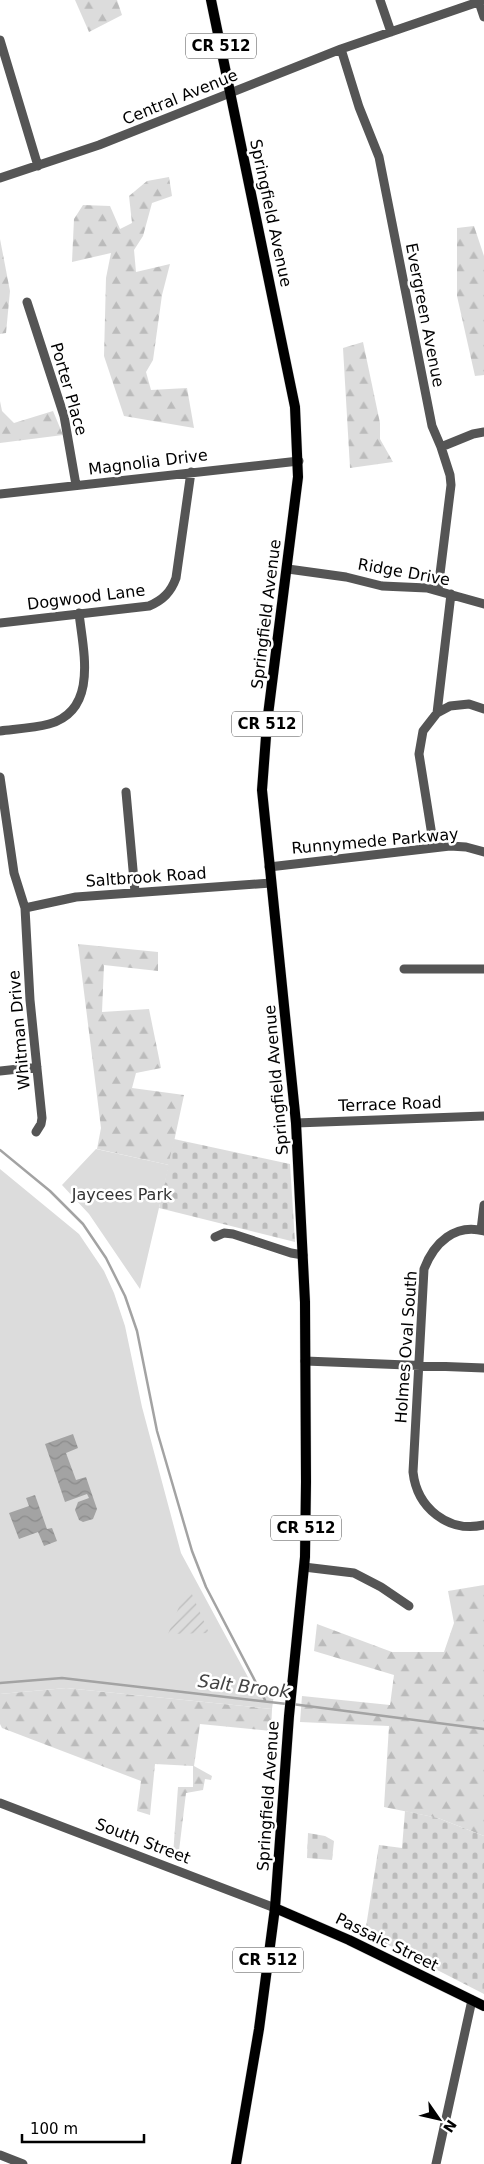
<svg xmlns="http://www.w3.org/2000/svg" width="484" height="2164" font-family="'DejaVu Sans',sans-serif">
<defs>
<pattern id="forest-firs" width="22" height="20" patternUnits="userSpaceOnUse" patternTransform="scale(1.25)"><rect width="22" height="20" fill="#dcdcdc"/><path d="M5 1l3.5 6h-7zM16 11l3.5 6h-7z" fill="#bbb"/></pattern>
<pattern id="cemetery-stones" width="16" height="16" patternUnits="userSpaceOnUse" patternTransform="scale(1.25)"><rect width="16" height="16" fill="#dcdcdc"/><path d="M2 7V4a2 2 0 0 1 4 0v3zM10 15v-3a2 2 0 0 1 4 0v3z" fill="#bbb"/></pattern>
<pattern id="garden-furrows" width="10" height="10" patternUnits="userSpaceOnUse" patternTransform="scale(1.25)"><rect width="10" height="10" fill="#dcdcdc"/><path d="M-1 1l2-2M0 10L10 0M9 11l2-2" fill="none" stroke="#bbb"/></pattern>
<pattern id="water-waves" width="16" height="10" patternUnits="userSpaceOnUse" patternTransform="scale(1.25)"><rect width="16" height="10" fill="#a3a3a3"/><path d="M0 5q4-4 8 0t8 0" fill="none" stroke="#8b8b8b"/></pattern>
</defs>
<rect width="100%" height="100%" fill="#fff"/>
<!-- forest -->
<path fill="url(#forest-firs)" d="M 75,0 L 117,0 L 122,15 L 89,32 Z
M 169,177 L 172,196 L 152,203 L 143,236 L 134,250 L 136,272 L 170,264 L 162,295 L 153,360 L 146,372 L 151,390 L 187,388 L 194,428 L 124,416 L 104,356 L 106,278 L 111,253 L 72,262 L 74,219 L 83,205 L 110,206 L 120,229 L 132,223 L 129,196 L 147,181 Z
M 474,226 L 484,256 L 484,375 L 475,376 L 457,296 L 457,228 Z
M 0,239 L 10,291 L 6,333 L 0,334 Z
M 363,342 L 380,423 L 380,439 L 393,462 L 350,468 L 343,348 Z
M 0,401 L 2,411 L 14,423 L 53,411 L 63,435 L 0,443 Z
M 78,944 L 158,952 L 158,971 L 104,965 L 102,1012 L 149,1009 L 161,1068 L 136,1073 L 132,1088 L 184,1095 L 169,1165 L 97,1149 L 101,1128 Z
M 484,1585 L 484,1836 L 438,1818 L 384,1807 L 389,1726 L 300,1722 L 302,1696 L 390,1705 L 394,1675 L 314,1651 L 317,1624 L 392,1652 L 444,1652 L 454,1623 L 448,1591 Z
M 66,1688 L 272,1709 L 271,1731 L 200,1724 L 194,1766 L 212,1776 L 211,1780 L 205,1779 L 203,1790 L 186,1793 L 178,1859 L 173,1855 L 178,1787 L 193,1787 L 193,1766 L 155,1764 L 150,1815 L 137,1811 L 141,1781 L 2,1728 L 0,1724 L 0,1694 Z"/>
<!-- cemetery -->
<path fill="url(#cemetery-stones)" d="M 174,1139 L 290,1164 L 295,1242 L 159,1208 Z
M 405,1811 L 438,1818 L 484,1836 L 484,1994 L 365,1933 L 379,1845 L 402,1848 Z
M 308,1833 L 325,1836 L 334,1841 L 332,1860 L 307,1858 Z"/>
<!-- park -->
<path fill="#dcdcdc" d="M 96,1149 L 169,1165 L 140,1289 L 89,1214 L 62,1185 Z
M 0,1169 L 79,1234 L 104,1271 L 114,1293 L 125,1326 L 142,1407 L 181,1553 L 256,1692 L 274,1694 L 272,1709 L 66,1688 L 0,1694 Z"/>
<!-- garden -->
<path fill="url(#garden-furrows)" d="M 185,1592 L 191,1592 L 209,1633 L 168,1634 Z"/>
<!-- water -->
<path fill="url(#water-waves)" d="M 73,1434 L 78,1448 L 66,1453 L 76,1480 L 86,1477 L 97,1509 L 93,1519 L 83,1522 L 79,1520 L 75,1510 L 78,1502 L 89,1498 L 87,1494 L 65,1502 L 45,1444 Z
M 35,1495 L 47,1529 L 52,1528 L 57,1541 L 44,1546 L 38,1532 L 19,1539 L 9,1513 L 29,1506 L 26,1498 Z"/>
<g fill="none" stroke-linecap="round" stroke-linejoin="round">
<!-- stream -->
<path stroke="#a3a3a3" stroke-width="2.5" d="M 0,1150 L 50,1191 L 83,1224 L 106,1258 L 125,1296 L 137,1331 L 157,1431 L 192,1551 L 206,1587 L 265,1700
M 0,1683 L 62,1678 L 287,1704
M 292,1704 L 484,1729"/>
<defs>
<path id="major" d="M 211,0 L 295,407 L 298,477 L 267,723 L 262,790 L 296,1123 L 305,1302 L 306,1482 L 305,1557 L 289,1716 L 275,1908 L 259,2029 L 236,2164
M 275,1908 L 349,1940 L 484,2006"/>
</defs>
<!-- major casing -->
<use href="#major" stroke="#dbdbdb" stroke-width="11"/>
<!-- minor -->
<path stroke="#555" stroke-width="9" d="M 380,0 L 391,32
M 479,2 L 484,17
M 0,40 L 38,166
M 341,49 L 359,107 L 379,157 L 432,426 L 441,447 L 450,475 L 451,485 L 438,590
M 0,178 L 99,145 L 341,49 L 484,0
M 27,302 L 64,416 L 76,485
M 441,447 L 473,434 L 484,432
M 0,494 L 299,461
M 288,569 L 346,577 L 382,586 L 427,588 L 484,604
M 0,623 L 149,606 C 163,600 171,592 176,578 L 191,472
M 437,713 L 451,594
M 0,731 C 16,729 34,728 49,724 C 99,710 83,650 79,613
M 0,777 L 14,873 L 25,908 L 30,1000 L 42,1118 L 41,1124 L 36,1132
M 126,792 L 135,892
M 434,848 L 419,754 L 423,731 L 437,713 L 450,706 L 469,704 L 484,709
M 269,867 L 450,846 L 466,847 L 484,852
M 25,908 L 76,897 L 271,883
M 404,969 L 484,969
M 0,1071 L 37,1067
M 296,1123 L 484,1116
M 481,1230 L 484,1205
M 484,1231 C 455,1223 434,1243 424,1269 L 413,1472 C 417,1508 448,1533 484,1525
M 215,1237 L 224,1233 L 233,1234 L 291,1253 L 303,1255
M 305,1361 L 484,1368
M 304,1567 L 354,1573 L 381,1587 L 409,1606
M 0,1803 L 275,1908
M 0,2155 L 23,2164
M 436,2164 L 472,2000"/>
<!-- major -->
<use href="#major" stroke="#000" stroke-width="10"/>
</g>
<g text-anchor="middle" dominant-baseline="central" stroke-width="5" stroke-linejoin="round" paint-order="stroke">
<!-- shield labels -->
<g fill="#fff" stroke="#4c4c4c" stroke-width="1">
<rect x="186" y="33.5" width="70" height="25" rx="4"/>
<rect x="232" y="711.5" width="70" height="25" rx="4"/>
<rect x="271" y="1515.5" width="70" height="25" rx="4"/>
<rect x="233" y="1947.5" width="70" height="25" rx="4"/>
</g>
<g font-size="15" font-weight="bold" fill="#000">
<text x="221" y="46">CR 512</text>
<text x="267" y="724">CR 512</text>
<text x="306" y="1528">CR 512</text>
<text x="268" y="1960">CR 512</text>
</g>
<!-- street labels -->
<g font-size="16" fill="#000" stroke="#fff">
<text transform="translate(180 97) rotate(-22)">Central Avenue</text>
<text transform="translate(271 213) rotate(78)">Springfield Avenue</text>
<text transform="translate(425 315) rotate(79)">Evergreen Avenue</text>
<text transform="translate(69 389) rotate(74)">Porter Place</text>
<text transform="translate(148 462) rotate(-7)">Magnolia Drive</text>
<text transform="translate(404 572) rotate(10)">Ridge Drive</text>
<text transform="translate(86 597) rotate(-7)">Dogwood Lane</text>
<text transform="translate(266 614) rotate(-83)">Springfield Avenue</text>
<text transform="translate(375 841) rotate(-5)">Runnymede Parkway</text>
<text transform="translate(146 877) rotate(-4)">Saltbrook Road</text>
<text transform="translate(19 1030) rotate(-95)">Whitman Drive</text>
<text transform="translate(276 1080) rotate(-95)">Springfield Avenue</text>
<text transform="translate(390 1104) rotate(-2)">Terrace Road</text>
<text transform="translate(406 1347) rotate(-86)">Holmes Oval South</text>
<text transform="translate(268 1796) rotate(-86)">Springfield Avenue</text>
<text transform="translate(143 1841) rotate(21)">South Street</text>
<text transform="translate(387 1942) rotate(26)">Passaic Street</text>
</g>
<!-- park labels -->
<g font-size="16" fill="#333" stroke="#fff">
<text x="122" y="1194">Jaycees Park</text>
</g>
<!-- water labels -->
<g font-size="18" font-style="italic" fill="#444" stroke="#fff">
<text transform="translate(244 1686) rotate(7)">Salt Brook</text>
</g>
</g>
<!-- north arrow -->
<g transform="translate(439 2119) rotate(124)" stroke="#ffffff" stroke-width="4" paint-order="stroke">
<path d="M0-4L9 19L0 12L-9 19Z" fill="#000000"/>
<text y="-8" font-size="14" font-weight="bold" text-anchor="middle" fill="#000000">N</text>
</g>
<!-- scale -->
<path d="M22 2134v8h122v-8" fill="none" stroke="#000000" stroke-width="2.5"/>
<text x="30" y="2134" font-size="15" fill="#000000" stroke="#ffffff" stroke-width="4" paint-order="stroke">100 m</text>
</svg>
